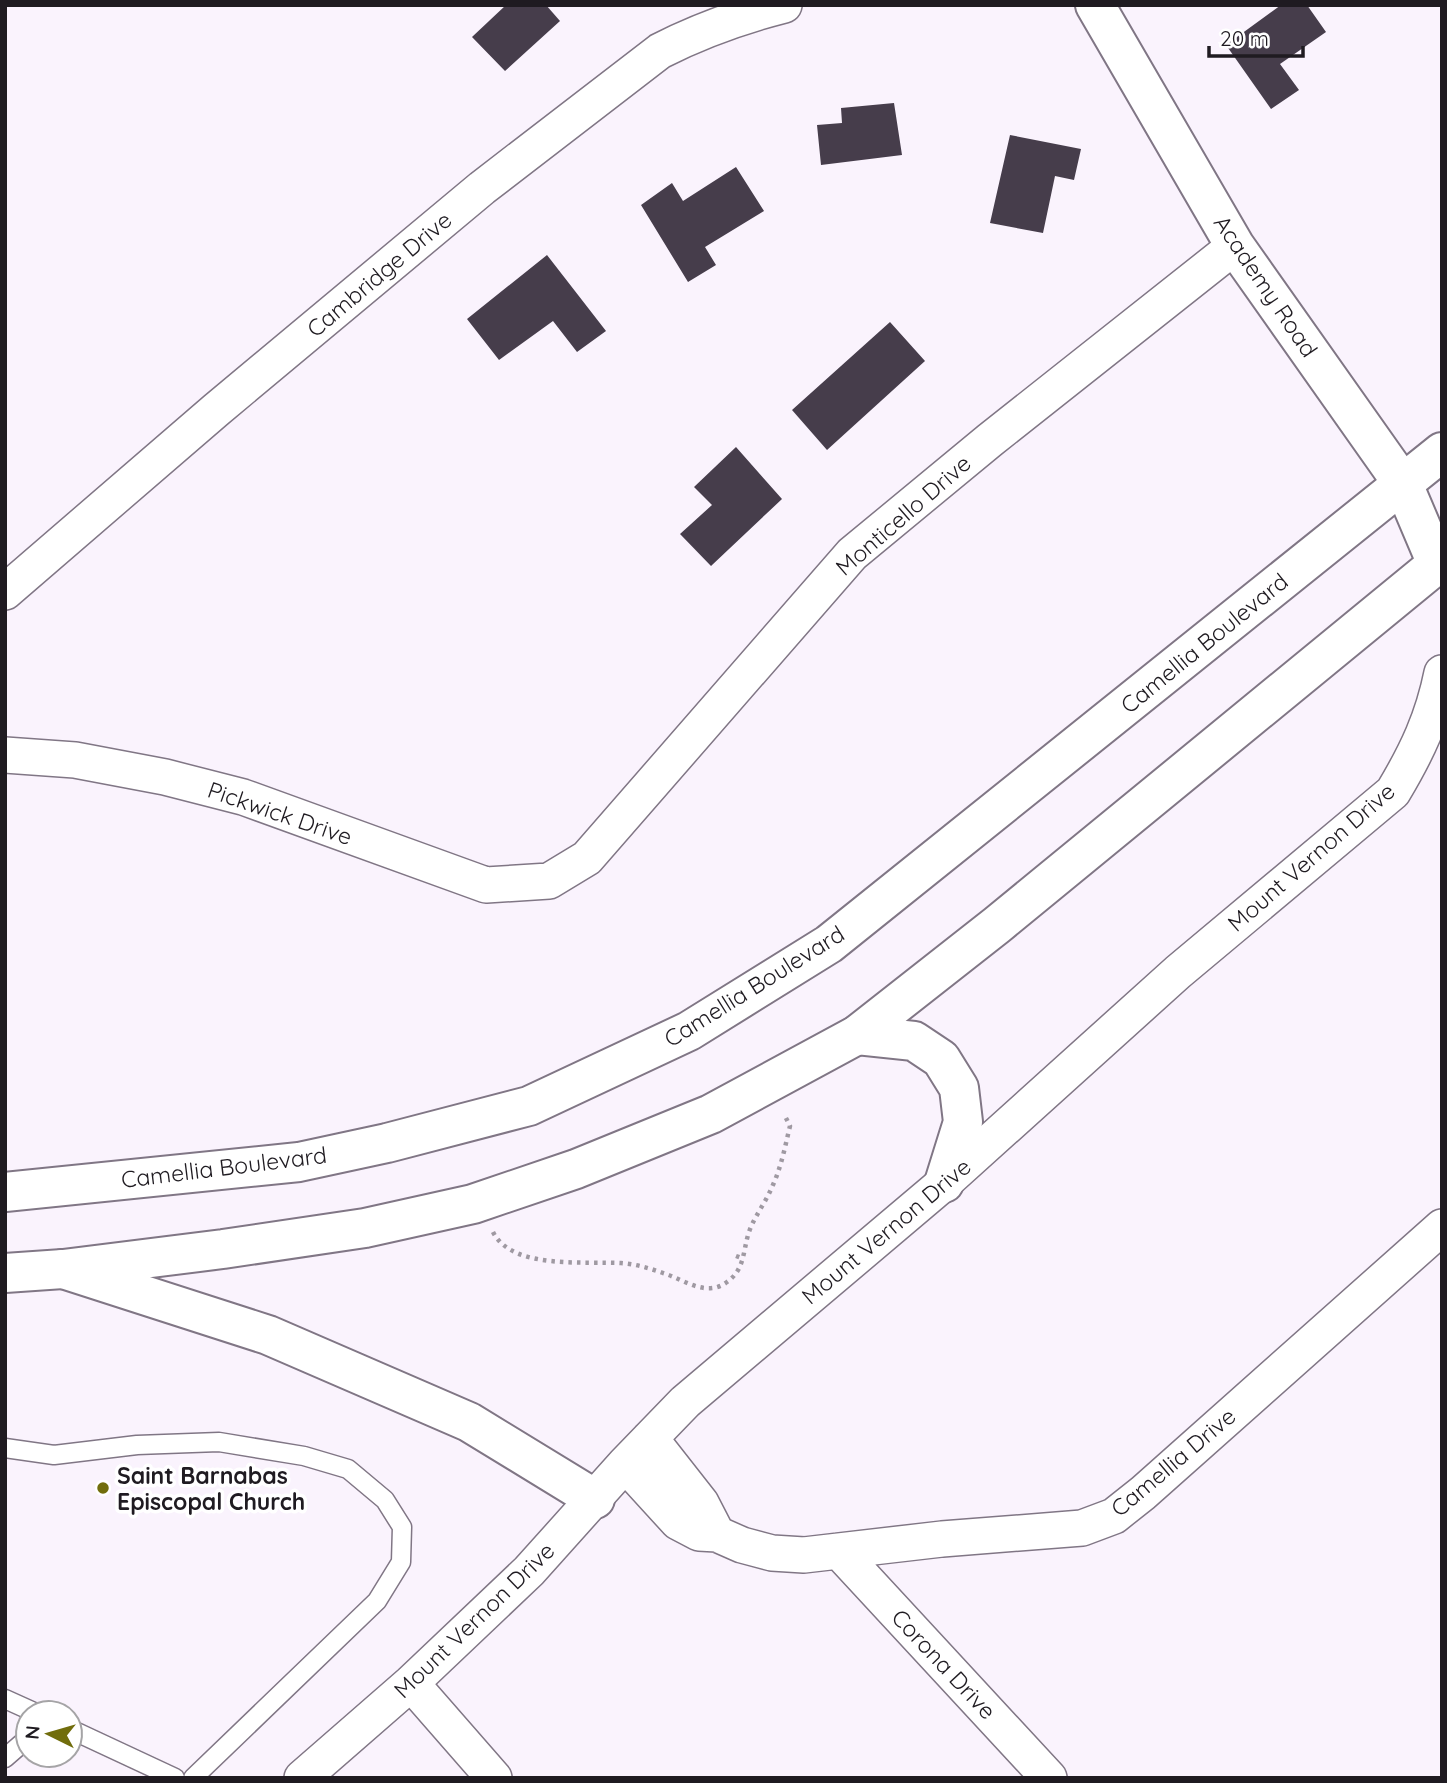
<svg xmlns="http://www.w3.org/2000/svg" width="1447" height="1783" font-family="Quicksand,sans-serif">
<rect width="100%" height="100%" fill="#faf3fd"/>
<!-- building -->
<path fill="#463d4b" d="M 506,5 L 546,5 L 560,21 L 505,71 L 472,37 Z
M 1281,5 L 1307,5 L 1326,32 L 1280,64 L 1299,90 L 1271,109 L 1226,45 Z
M 894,103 L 902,155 L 821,165 L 817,125 L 842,123 L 841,108 Z
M 1010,135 L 1081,149 L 1074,180 L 1055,176 L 1043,233 L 990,223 Z
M 736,167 L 764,211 L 705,247 L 716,265 L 688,282 L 641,205 L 672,183 L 683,201 Z
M 547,255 L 606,331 L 577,352 L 553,321 L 499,360 L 467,319 Z
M 890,322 L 925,361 L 827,450 L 792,410 Z
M 736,447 L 782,499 L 711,566 L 680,534 L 712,505 L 694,487 Z"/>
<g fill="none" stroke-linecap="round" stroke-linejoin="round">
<defs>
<path id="service" d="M 5,1448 L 54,1455 L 137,1445 L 219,1442 L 304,1456 L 348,1469 L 385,1500 L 402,1527 L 401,1562 L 377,1601 L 193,1778
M 5,1699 L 36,1713
M 70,1729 L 175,1778
M 5,1758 L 28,1738"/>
<path id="minor" d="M 5,592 L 216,410 L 482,188 L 660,51 C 699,31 741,16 784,5
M 5,755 L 75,760 L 165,777 L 243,797 L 486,885 L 549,881 L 587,858 L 852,554 L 990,440 L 1235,246
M 650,1438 L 701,1503 L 717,1534
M 625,1464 L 678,1522 L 699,1533 L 717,1534 L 742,1545 L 772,1553 L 804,1555 L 942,1539 L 1082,1528 L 1114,1516 L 1143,1493 L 1442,1227
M 839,1551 L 1049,1778
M 411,1683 L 494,1778
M 302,1778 L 411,1683 L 529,1571 L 625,1464 L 685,1402 L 944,1183 L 1178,972 L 1393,792 C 1417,752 1433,718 1442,673"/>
<path id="tertiary" d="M 1095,5 L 1235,246 L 1403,484 L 1437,564
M 857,1035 L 914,1041 L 941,1059 L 959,1088 L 963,1122 L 944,1183
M 63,1269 L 268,1335 L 469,1422 L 595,1499"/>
<path id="secondary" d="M 5,1192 L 299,1162 L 387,1143 L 529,1106 L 689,1031 L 829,944 L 1442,452
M 5,1273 L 63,1269 L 223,1249 L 365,1228 L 473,1204 L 576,1169 L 711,1114 L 857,1035 L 997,925 L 1442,560"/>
</defs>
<!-- service casing -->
<use href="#service" stroke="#807685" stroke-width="21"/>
<!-- minor casing -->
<use href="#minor" stroke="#807685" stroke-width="38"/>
<!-- tertiary casing -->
<use href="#tertiary" stroke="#807685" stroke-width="42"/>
<!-- secondary casing -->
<use href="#secondary" stroke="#807685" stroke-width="42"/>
<!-- path -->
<path stroke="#9f99a2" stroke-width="4.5" stroke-dasharray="3.5 5" stroke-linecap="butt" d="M 493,1232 C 512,1270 585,1261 621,1263 C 635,1264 649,1268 663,1273 C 683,1279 706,1298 727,1282 C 744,1270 743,1253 748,1235 C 753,1218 765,1204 772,1187 C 781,1168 785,1147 790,1126 L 784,1114
M 736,1256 L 744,1259"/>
<!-- service -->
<use href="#service" stroke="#fff" stroke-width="18"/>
<!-- minor -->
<use href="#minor" stroke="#fff" stroke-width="35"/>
<!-- tertiary -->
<use href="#tertiary" stroke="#fff" stroke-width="38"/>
<!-- secondary -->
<use href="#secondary" stroke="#fff" stroke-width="38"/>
</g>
<!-- markers -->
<circle fill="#716d0c" stroke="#fff" stroke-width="2.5" cx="103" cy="1488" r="7"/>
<g text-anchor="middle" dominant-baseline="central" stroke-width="7" stroke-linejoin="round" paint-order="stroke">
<!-- street labels -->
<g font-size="23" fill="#1f1b21" stroke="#fff">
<text transform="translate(379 274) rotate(-40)">Cambridge Drive</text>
<text transform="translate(1266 286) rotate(56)">Academy Road</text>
<text transform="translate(903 515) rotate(-41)">Monticello Drive</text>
<text transform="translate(1204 643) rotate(-39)">Camellia Boulevard</text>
<text transform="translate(280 813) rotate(19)">Pickwick Drive</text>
<text transform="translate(1311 857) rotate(-41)">Mount Vernon Drive</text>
<text transform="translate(754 986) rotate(-32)">Camellia Boulevard</text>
<text transform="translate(224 1167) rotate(-7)">Camellia Boulevard</text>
<text transform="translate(886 1231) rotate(-40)">Mount Vernon Drive</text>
<text transform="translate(1173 1462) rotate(-40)">Camellia Drive</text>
<text transform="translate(474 1620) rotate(-44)">Mount Vernon Drive</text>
<text transform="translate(944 1664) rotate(47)">Corona Drive</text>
</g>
<!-- poi labels -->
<g font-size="23" font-weight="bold" fill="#1f1b21" stroke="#fff" text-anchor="start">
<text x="117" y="1475">Saint Barnabas<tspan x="117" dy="26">Episcopal Church</tspan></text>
</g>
</g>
<!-- border -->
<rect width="1447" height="1783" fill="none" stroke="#1f1b21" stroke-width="14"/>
<!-- north arrow -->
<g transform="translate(49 1734) rotate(275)"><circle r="33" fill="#ffffff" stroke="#a5a4a6" stroke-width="2"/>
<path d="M0-5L12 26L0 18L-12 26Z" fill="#716d0c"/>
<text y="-10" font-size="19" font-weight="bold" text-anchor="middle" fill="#1f1b21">N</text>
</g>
<!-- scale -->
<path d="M1209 46v10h94v-10" fill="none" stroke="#1f1b21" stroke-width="3.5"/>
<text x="1220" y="46" font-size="21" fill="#1f1b21" stroke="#ffffff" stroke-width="5" paint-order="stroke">20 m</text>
</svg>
